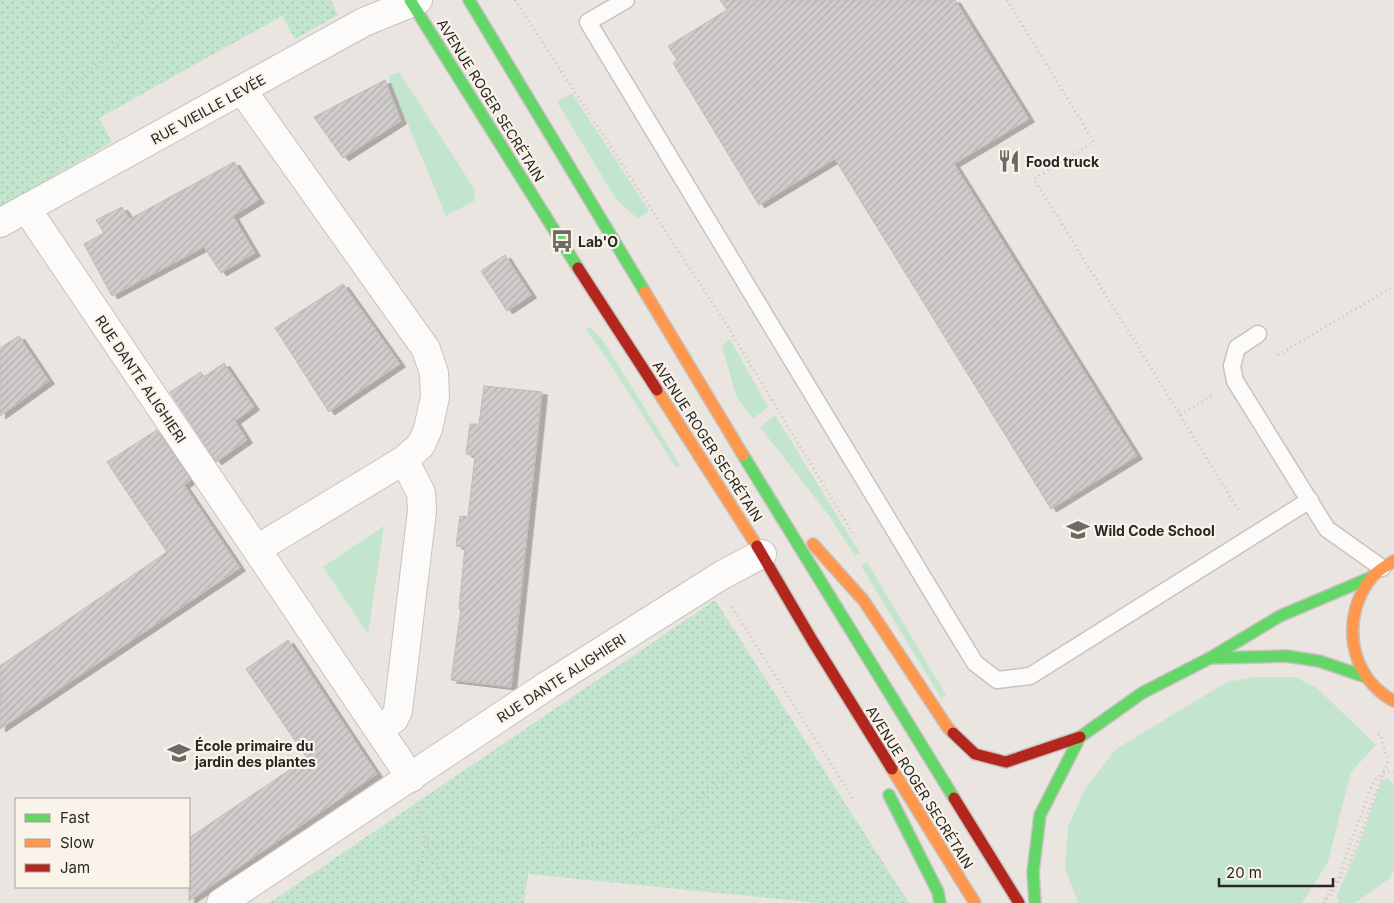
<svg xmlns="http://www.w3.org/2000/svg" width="1394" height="903" font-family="Inter,sans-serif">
<defs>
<pattern id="park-dots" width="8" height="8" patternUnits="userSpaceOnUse" patternTransform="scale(1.25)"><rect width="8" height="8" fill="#c3e5cd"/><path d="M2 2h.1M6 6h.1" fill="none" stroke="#a8c4b0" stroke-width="1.8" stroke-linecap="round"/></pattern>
<pattern id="building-hatch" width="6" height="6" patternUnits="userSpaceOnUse" patternTransform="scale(1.25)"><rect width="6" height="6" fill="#d0cccb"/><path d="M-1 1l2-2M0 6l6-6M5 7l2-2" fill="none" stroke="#b3afae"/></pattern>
<filter id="shadow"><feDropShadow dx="5.5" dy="3" stdDeviation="0" flood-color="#0004"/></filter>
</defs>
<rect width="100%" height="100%" fill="#eae5e0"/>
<!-- grass -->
<path fill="#c3e5cd" d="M 399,72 L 475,190 L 474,201 L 446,216 L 388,76 Z
M 572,93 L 649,211 L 638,219 L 616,199 L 557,102 Z
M 590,327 L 602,339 L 680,465 L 676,468 L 609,362 L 586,329 Z
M 730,339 L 768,407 L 753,419 L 736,396 L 722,346 Z
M 775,415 L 860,553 L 855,556 L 830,517 L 760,427 Z
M 384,526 L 368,634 L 323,567 Z
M 867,562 L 946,695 L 941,698 L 861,566 Z
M 1256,677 L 1295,677 L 1317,688 L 1376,745 L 1351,772 L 1328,862 L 1302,903 L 1078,903 L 1065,868 L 1068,827 L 1085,789 L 1116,749 L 1227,682 Z
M 1389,779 L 1394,785 L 1394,869 L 1389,879 L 1355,903 L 1339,903 L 1337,895 L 1354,857 L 1382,780 Z"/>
<!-- park -->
<path fill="url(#park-dots)" d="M 0,0 L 331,0 L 338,15 L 295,39 L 282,16 L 99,118 L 112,142 L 0,207 Z
M 715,600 L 909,903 L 819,903 L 528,874 L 524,903 L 269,903 Z"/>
<!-- building -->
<path fill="url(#building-hatch)" stroke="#bfbbba" filter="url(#shadow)" d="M 720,0 L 955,0 L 1029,119 L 954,164 L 1137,456 L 1051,509 L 835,159 L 759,205 L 673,63 L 677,60 L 668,46 L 727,10 Z
M 385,80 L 401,121 L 343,158 L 314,117 Z
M 234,162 L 259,200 L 233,216 L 255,253 L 221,273 L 204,247 L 112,296 L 84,244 L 104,233 L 96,220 L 122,207 L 130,219 Z
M 505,255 L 531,295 L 507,311 L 481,271 Z
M 343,284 L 400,364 L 329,412 L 275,328 Z
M 19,336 L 49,381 L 0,416 L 0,348 Z
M 224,363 L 254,407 L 235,421 L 247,440 L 216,462 L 170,392 L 201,372 L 204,377 Z
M 484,386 L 542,392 L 511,687 L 451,680 L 461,608 L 459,609 L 465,547 L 456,546 L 460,516 L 468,517 L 475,456 L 466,454 L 470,424 L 479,424 Z
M 157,430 L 191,480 L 184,485 L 240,568 L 0,729 L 0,666 L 167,552 L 107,462 Z
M 288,640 L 377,774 L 189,901 L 189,838 L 307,758 L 246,669 Z"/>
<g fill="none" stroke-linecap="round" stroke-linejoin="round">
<defs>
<path id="lane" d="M 626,0 L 588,22 L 950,622 L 975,663 L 997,680 L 1030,676 L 1310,500
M 1258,334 L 1237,348 L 1232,366 L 1235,381 L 1327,529 L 1382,568"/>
<path id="street" d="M 242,90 L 426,349 L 434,373 L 435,397 L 428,429 L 421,445 L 404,460
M 26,208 L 411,778
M 0,223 L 364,22 L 418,0
M 257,549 L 404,460 L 421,493 L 422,511 L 398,711 L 394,719 L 379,730
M 221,903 L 548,685 L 722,575 L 762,554"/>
<path id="fast" d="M 410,0 L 578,268
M 469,0 L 645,292
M 743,455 L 954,798
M 1212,658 L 1286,656 L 1319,661 L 1366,677
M 1080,737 L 1142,693 L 1210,658 L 1280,616 L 1372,577
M 889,795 L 938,892 L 940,903
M 1035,903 L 1033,872 L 1040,815 L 1080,737"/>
<path id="slow" d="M 645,292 L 743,455
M 657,390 L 757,546
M 813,544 L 864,601 L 948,728 L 953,733
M 1394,561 C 1386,566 1378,570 1372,577 C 1340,616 1348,677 1394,701
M 892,769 L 975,903"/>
<path id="jam" d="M 578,268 L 657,390
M 757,546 L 812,640 L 892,769
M 953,733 L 975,754 L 1006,762 L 1080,737
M 954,798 L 1019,903"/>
</defs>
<!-- lane casing -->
<use href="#lane" stroke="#c7c3bf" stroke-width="19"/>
<!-- street casing -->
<use href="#street" stroke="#c7c3bf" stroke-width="30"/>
<!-- fast casing -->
<use href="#fast" stroke="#c7c3bf" stroke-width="14"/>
<!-- slow casing -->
<use href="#slow" stroke="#c7c3bf" stroke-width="14"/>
<!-- jam casing -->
<use href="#jam" stroke="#c7c3bf" stroke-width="14"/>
<!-- path -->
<path stroke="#c6c5c4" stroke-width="3" stroke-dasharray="1 4" stroke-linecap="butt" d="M 515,0 L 726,324 L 855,537
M 1007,0 L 1094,142 L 1034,179 L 1180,415 L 1211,396
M 50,109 L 68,146
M 34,124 L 164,0
M 1278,355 L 1394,286
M 1180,415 L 1240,513
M 732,607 L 854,800
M 419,812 L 426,844 L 460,903
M 1325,899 L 1338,878 L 1370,790 C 1376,779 1380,772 1394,771
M 405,903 L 411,896 L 426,844 L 501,850 L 610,844 L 674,819 L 694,804 L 792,715
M 1324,903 L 1332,893 L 1349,864 L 1388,761 L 1381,736 L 1375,731"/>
<!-- lane -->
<use href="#lane" stroke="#fcfbfa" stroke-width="16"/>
<!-- street -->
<use href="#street" stroke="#fcfbfa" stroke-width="28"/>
<!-- fast -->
<use href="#fast" stroke="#63d668" stroke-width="11"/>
<!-- slow -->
<use href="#slow" stroke="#ff974d" stroke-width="11"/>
<!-- jam -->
<use href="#jam" stroke="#b3261e" stroke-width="11"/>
</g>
<!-- icons -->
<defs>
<symbol id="restaurant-bare" viewBox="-9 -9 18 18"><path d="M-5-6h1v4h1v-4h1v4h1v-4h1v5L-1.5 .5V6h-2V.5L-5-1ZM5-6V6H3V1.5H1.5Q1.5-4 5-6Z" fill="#6d6a65" stroke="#faf3ea" stroke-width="2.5" paint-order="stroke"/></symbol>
<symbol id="bus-bare" viewBox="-9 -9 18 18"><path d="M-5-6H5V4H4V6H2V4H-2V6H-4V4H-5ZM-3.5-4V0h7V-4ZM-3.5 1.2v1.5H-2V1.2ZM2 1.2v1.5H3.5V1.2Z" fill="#6d6a65" stroke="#faf3ea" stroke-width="2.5" paint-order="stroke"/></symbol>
<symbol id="university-bare" viewBox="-9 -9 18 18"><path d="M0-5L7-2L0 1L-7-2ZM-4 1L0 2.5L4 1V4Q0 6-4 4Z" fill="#6d6a65" stroke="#faf3ea" stroke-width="2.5" paint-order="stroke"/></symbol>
<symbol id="school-bare" viewBox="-9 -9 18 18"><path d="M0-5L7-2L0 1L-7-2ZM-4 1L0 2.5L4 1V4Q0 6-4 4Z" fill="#6d6a65" stroke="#faf3ea" stroke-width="2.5" paint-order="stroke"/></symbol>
</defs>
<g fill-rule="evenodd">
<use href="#restaurant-bare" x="993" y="145" width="32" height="32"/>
<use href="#bus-bare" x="546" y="225" width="32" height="32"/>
<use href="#university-bare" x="1062" y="514" width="32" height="32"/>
<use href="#school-bare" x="163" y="737" width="32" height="32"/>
</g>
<g text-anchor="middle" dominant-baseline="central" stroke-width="4.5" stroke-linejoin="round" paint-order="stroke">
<!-- street labels -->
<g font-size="14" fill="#292723" stroke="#faf3ea">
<text transform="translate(491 100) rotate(58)">AVENUE ROGER SECRÉTAIN</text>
<text transform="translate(208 109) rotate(-29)">RUE VIEILLE LEVÉE</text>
<text transform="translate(141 379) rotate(56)">RUE DANTE ALIGHIERI</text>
<text transform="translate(708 441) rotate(57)">AVENUE ROGER SECRÉTAIN</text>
<text transform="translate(561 678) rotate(-33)">RUE DANTE ALIGHIERI</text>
<text transform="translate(920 787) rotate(58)">AVENUE ROGER SECRÉTAIN</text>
</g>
<!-- poi labels -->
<g font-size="14" font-weight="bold" fill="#292723" stroke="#faf3ea" text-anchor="start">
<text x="1026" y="161">Food truck</text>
<text x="578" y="241">Lab'O</text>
<text x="1094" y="530">Wild Code School</text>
<text x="195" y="745">École primaire du<tspan x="195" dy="16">jardin des plantes</tspan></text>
</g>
</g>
<!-- legend -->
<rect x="15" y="798" width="175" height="90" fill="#faf3ea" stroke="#a6a19a"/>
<rect x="25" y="814" width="25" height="8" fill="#63d668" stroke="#a6a19a"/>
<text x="60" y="823" font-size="15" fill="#292723">Fast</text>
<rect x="25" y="839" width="25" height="8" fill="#ff974d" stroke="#a6a19a"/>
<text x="60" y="848" font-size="15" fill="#292723">Slow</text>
<rect x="25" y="864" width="25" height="8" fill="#b3261e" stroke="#a6a19a"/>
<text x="60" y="873" font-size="15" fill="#292723">Jam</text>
<!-- scale -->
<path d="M1219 878v8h114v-8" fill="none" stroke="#292723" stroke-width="2.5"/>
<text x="1226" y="878" font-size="15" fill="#292723" stroke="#faf3ea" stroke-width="4" paint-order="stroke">20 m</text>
</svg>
